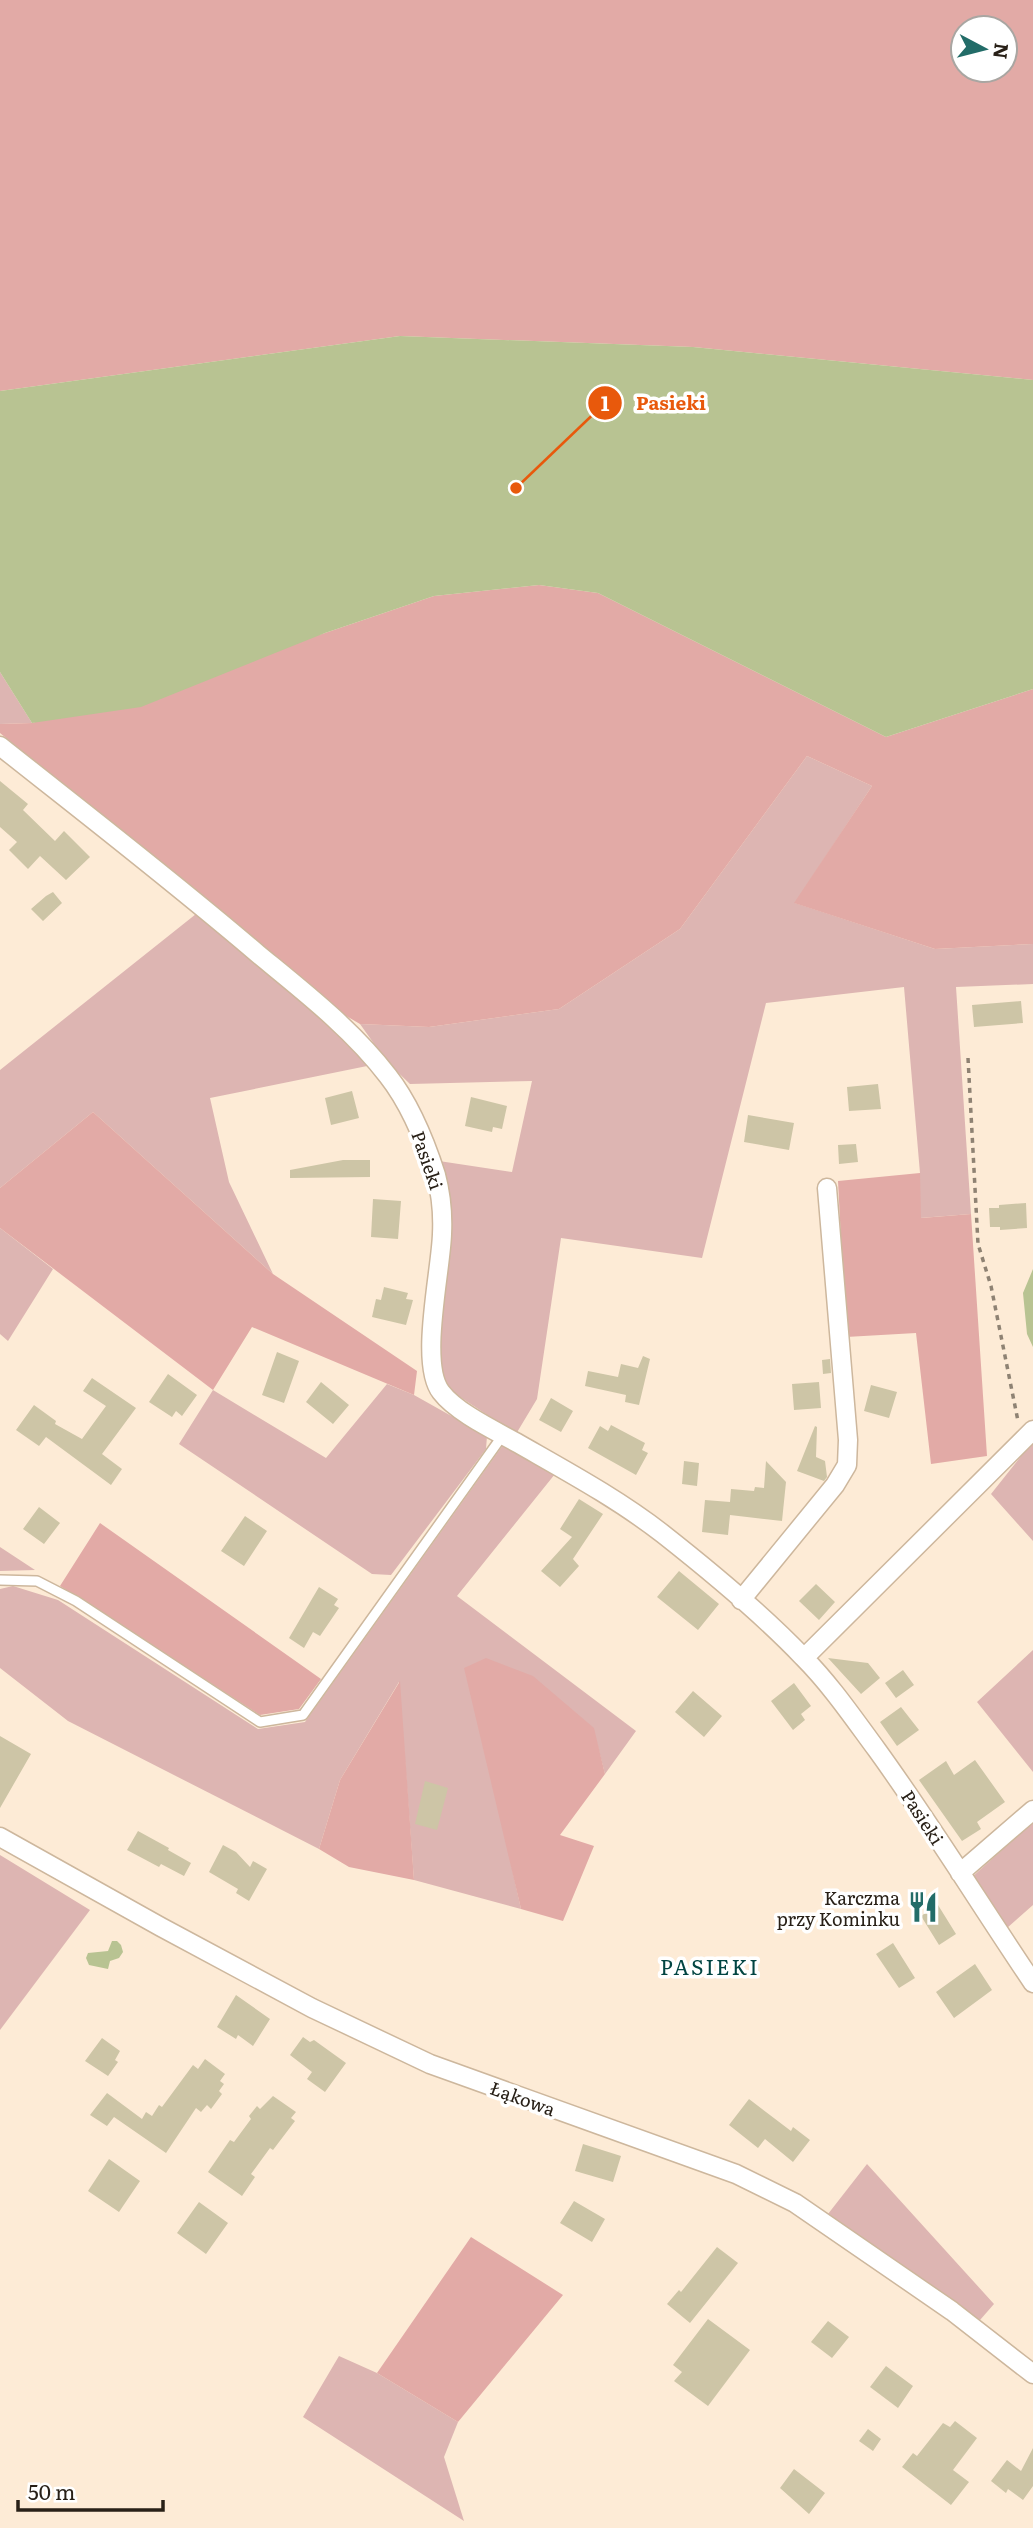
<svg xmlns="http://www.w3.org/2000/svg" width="1033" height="2528" font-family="Literata,serif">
<rect width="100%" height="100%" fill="#fdebd6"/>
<!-- green -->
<path fill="#ddb5b2" d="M 0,672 L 32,723 L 0,724 Z
M 807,756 L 872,786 L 795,903 L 935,949 L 1033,944 L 1033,984 L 956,987 L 971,1214 L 920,1218 L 920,1173 L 904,987 L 766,1003 L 702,1258 L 561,1238 L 537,1399 L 516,1434 L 445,1387 L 437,1358 L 439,1161 L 512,1172 L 532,1081 L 410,1084 L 387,1062 L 360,1024 L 429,1027 L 559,1009 L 680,929 Z
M 196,914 L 311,1007 L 372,1065 L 210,1098 L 229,1182 L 273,1274 L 93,1112 L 0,1188 L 0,1070 Z
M 0,1228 L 53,1269 L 8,1341 L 0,1334 Z
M 387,1384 L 414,1395 L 487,1436 L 486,1449 L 391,1575 L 372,1574 L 179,1444 L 213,1390 L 326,1458 Z
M 1033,1441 L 1033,1541 L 991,1494 Z
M 503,1445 L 555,1474 L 457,1596 L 636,1731 L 605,1774 L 593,1728 L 502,1823 L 521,1909 L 414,1880 L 399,1682 L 340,1780 L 319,1849 L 68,1721 L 0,1668 L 0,1589 L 13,1586 L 58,1600 L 258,1729 L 305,1722 Z
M 0,1547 L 35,1570 L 0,1571 Z
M 1033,1650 L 1033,1772 L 977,1702 Z
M 1033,1822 L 1033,1905 L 1007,1928 L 971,1878 Z
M 0,1855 L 90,1910 L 0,2030 Z
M 867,2164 L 994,2304 L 980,2320 L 828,2214 Z
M 339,2356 L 377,2373 L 458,2422 L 444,2457 L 464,2521 L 303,2417 Z"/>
<!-- forest -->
<path fill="#e2aaa6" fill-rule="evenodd" d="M 0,0 L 1033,0 L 1033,380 L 693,347 L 400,336 L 0,391 ZM 963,28 L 1005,28 L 1005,70 L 963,70 Z
M 539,585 L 598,593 L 886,737 L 1033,689 L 1033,944 L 935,949 L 794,903 L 872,786 L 807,756 L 680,929 L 559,1009 L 429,1027 L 360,1024 L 336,1010 L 0,733 L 0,724 L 32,723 L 325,633 L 434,596 Z
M 93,1112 L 273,1274 L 417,1371 L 414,1395 L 252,1327 L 213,1390 L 0,1228 L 0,1188 Z
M 920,1173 L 921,1218 L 971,1214 L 987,1456 L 931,1464 L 916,1333 L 846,1337 L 838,1181 Z
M 100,1523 L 321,1679 L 299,1709 L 260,1715 L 60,1586 Z
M 486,1658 L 533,1676 L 594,1728 L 605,1774 L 560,1835 L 594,1846 L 563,1921 L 521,1909 L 464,1668 Z
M 400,1681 L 414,1880 L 349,1867 L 319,1849 L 340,1780 Z
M 471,2237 L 563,2295 L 458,2422 L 377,2373 Z"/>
<!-- water -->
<path fill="#b8c392" d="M 400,336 L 693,347 L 1033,380 L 1033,689 L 886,737 L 598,593 L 539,585 L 434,596 L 325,633 L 141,707 L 32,723 L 0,672 L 0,391 Z
M 1033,1269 L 1033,1347 L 1027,1334 L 1023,1293 Z
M 112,1941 L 117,1941 L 121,1945 L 123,1952 L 119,1958 L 110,1961 L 108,1969 L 89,1965 L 86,1958 L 88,1953 L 108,1951 Z"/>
<!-- building -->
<path fill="#cdc5a6" d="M 0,781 L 28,804 L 23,810 L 55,841 L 64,831 L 90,857 L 66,880 L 40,856 L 28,869 L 9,850 L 17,842 L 0,827 Z
M 53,892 L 62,903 L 43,921 L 31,909 L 46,896 Z
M 1021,1001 L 1023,1023 L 974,1027 L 972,1005 Z
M 878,1084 L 881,1109 L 849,1111 L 847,1087 Z
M 352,1091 L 359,1118 L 331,1125 L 325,1098 Z
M 471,1097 L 507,1106 L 502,1129 L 493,1127 L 492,1132 L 465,1126 Z
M 748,1115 L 794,1123 L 789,1150 L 744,1142 Z
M 856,1144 L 858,1162 L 839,1164 L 838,1145 Z
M 343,1160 L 370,1160 L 370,1177 L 290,1178 L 290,1170 Z
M 373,1199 L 401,1201 L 398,1239 L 371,1237 Z
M 1026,1203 L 1027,1228 L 1000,1230 L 1000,1227 L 990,1227 L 989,1208 L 999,1208 L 999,1205 Z
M 384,1287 L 408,1293 L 406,1299 L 413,1300 L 406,1325 L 372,1317 L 376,1299 L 381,1300 Z
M 277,1352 L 299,1361 L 284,1403 L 262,1395 Z
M 643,1356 L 650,1359 L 639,1405 L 625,1402 L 626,1395 L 585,1386 L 588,1371 L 618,1377 L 621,1364 L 638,1368 Z
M 830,1359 L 831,1373 L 823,1374 L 822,1360 Z
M 168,1374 L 197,1395 L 182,1416 L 176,1411 L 172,1417 L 149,1402 Z
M 92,1378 L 136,1408 L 102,1454 L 122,1469 L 111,1485 L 46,1437 L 39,1446 L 16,1430 L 34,1405 L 56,1421 L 55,1424 L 82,1439 L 106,1406 L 83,1391 Z
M 321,1382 L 349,1405 L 333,1424 L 306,1402 Z
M 819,1382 L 821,1408 L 794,1410 L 792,1384 Z
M 871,1385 L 897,1392 L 889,1418 L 864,1411 Z
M 551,1398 L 573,1411 L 561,1432 L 539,1420 Z
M 611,1425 L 645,1443 L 642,1450 L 648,1453 L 636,1475 L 588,1448 L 600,1426 L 608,1431 Z
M 815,1426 L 817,1427 L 816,1457 L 825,1461 L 827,1477 L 824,1481 L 797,1471 Z
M 684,1461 L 699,1463 L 697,1486 L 682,1484 Z
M 766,1461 L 786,1482 L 782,1521 L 730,1515 L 728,1535 L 702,1532 L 705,1500 L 730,1502 L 731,1489 L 754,1491 L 755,1487 L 764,1488 Z
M 579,1499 L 603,1514 L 573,1559 L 579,1566 L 560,1587 L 541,1571 L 572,1537 L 560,1529 Z
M 39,1507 L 60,1523 L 44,1544 L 23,1529 Z
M 245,1516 L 267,1531 L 244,1566 L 221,1551 Z
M 679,1571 L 719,1604 L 698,1630 L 657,1597 Z
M 816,1584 L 835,1602 L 819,1620 L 799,1601 Z
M 319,1587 L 338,1599 L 334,1605 L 339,1608 L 320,1636 L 313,1632 L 304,1648 L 289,1638 Z
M 828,1658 L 868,1663 L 880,1678 L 861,1694 Z
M 903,1670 L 914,1685 L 896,1698 L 885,1683 Z
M 794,1683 L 811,1706 L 801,1714 L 805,1720 L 793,1730 L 771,1701 Z
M 693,1691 L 722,1716 L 704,1737 L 675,1712 Z
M 901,1707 L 919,1730 L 897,1746 L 880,1722 Z
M 0,1736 L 31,1754 L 0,1808 Z
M 975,1760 L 1005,1802 L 977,1822 L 981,1829 L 962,1841 L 919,1780 L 946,1761 L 954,1775 Z
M 425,1781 L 448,1788 L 437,1830 L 415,1824 Z
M 138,1831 L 169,1848 L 168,1850 L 191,1863 L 184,1876 L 161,1864 L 159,1867 L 127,1850 Z
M 223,1845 L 236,1852 L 250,1867 L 253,1861 L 267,1869 L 249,1901 L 236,1893 L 238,1889 L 209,1872 Z
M 938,1905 L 956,1934 L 939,1945 L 921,1916 Z
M 893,1943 L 915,1978 L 899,1988 L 876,1954 Z
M 975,1964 L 992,1990 L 954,2018 L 936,1992 Z
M 236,1995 L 270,2019 L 253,2046 L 238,2035 L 236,2039 L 217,2027 Z
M 303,2037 L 310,2042 L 314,2040 L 346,2063 L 325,2092 L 307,2079 L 312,2072 L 290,2055 Z
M 102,2038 L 120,2051 L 115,2060 L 118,2062 L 108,2076 L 85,2061 Z
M 205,2059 L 225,2074 L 220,2081 L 224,2084 L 219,2091 L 222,2094 L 211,2109 L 207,2105 L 201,2112 L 196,2108 L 166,2153 L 114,2117 L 107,2126 L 90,2115 L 107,2093 L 142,2119 L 146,2112 L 152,2116 L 159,2105 L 162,2107 L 193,2065 L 198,2069 Z
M 273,2096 L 296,2112 L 291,2118 L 295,2121 L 273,2150 L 270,2148 L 251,2174 L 255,2177 L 242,2196 L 208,2172 L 230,2140 L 234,2142 L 251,2119 L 249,2116 L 257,2106 L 260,2109 Z
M 749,2099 L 791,2131 L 793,2127 L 810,2140 L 793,2162 L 765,2139 L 758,2148 L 729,2125 Z
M 583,2144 L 621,2156 L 613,2182 L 575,2171 Z
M 109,2159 L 140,2181 L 119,2212 L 88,2191 Z
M 574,2201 L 605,2219 L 592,2242 L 560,2223 Z
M 199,2202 L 228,2223 L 206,2254 L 177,2233 Z
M 717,2247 L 738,2263 L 690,2323 L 667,2304 L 679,2290 L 681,2292 Z
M 708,2319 L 750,2350 L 708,2406 L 674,2381 L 682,2372 L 673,2365 Z
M 828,2321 L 849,2337 L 832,2358 L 811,2342 Z
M 886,2366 L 913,2386 L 898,2408 L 870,2387 Z
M 955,2421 L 977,2438 L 953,2470 L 969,2482 L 951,2505 L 902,2467 L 913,2453 L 917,2456 L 943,2423 L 950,2427 Z
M 868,2429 L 881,2439 L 873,2451 L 859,2441 Z
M 1033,2448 L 1033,2486 L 1023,2500 L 1008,2489 L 1006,2493 L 991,2481 L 1007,2460 L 1021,2471 Z
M 794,2469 L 825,2493 L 809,2514 L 780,2488 Z"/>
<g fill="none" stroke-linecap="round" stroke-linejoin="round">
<defs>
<path id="service" d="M 0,1580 L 37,1581 L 76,1601 L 260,1722 L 303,1715 L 503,1435"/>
<path id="minor" d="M 0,746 C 87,815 174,882 258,954 C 303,991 352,1029 388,1076 C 410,1104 425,1141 436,1175 C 441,1194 443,1214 442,1234 C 441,1271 419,1364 441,1392 C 457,1413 496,1431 519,1444 C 568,1472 618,1499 663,1534 C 710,1571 762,1614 803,1657 C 831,1685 854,1719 877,1750 C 932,1826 981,1906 1033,1983
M 741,1600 L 835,1485 L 847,1465 L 848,1440 L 827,1188
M 804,1658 L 1033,1430
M 0,1837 L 161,1927 L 312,2008 L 430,2064 L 736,2174 L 795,2203 L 952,2311 L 1033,2374
M 960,1873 L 1033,1810"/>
</defs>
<!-- service casing -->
<use href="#service" stroke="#cdb79d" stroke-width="12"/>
<!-- minor casing -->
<use href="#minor" stroke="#cdb79d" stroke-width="21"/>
<!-- path -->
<path stroke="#8e8273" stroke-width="3.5" stroke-dasharray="5 5" stroke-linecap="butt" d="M 968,1058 L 978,1244 L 991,1286 L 1018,1421"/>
<!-- service -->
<use href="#service" stroke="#fff" stroke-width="9"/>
<!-- minor -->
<use href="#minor" stroke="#fff" stroke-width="18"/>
</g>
<!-- icons -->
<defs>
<symbol id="restaurant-bare" viewBox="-9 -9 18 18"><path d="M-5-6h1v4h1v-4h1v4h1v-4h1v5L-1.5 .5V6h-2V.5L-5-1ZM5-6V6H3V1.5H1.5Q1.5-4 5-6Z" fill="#226c68" stroke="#fff" stroke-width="2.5" paint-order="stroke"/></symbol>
</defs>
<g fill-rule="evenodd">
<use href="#restaurant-bare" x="901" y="1885" width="44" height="44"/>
</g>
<g text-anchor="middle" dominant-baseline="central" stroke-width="7" stroke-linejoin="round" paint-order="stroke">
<!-- street labels -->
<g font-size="18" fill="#282017" stroke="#fff">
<text transform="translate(428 1160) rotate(71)">Pasieki</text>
<text transform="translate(923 1817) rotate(57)">Pasieki</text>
<text transform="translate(523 2098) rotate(20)">Łąkowa</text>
</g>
<!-- poi labels -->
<g font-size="18" fill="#282017" stroke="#fff" text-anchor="end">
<text x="900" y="1897">Karczma<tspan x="900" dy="21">przy Kominku</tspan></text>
</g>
<!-- quarter labels -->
<g font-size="21" letter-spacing="2" fill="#024542" stroke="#fff">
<text x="710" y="1965">PASIEKI</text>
</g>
</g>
<!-- callouts -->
<path fill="none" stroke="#e8590c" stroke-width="2.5" d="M516 488L605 403"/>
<g fill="#e8590c" stroke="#fff" stroke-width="2.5">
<circle cx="516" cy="488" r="7"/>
<circle cx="605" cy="403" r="18"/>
</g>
<g font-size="21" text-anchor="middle" font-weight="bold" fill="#fff">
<text x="605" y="411">1</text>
</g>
<g font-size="19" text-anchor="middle" font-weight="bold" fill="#e8590c" stroke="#fff" stroke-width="7" stroke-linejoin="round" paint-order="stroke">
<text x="671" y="410">Pasieki</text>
</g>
<!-- north arrow -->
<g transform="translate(984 49) rotate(97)"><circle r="33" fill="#ffffff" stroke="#a9a6a2" stroke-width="2"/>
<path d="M0-5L12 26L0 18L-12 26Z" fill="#226c68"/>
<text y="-10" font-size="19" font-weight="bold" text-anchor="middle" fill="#282017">N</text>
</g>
<!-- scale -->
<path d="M18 2500v10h145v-10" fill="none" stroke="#282017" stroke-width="3.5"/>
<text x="28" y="2500" font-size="21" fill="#282017" stroke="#ffffff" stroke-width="5" paint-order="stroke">50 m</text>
</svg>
